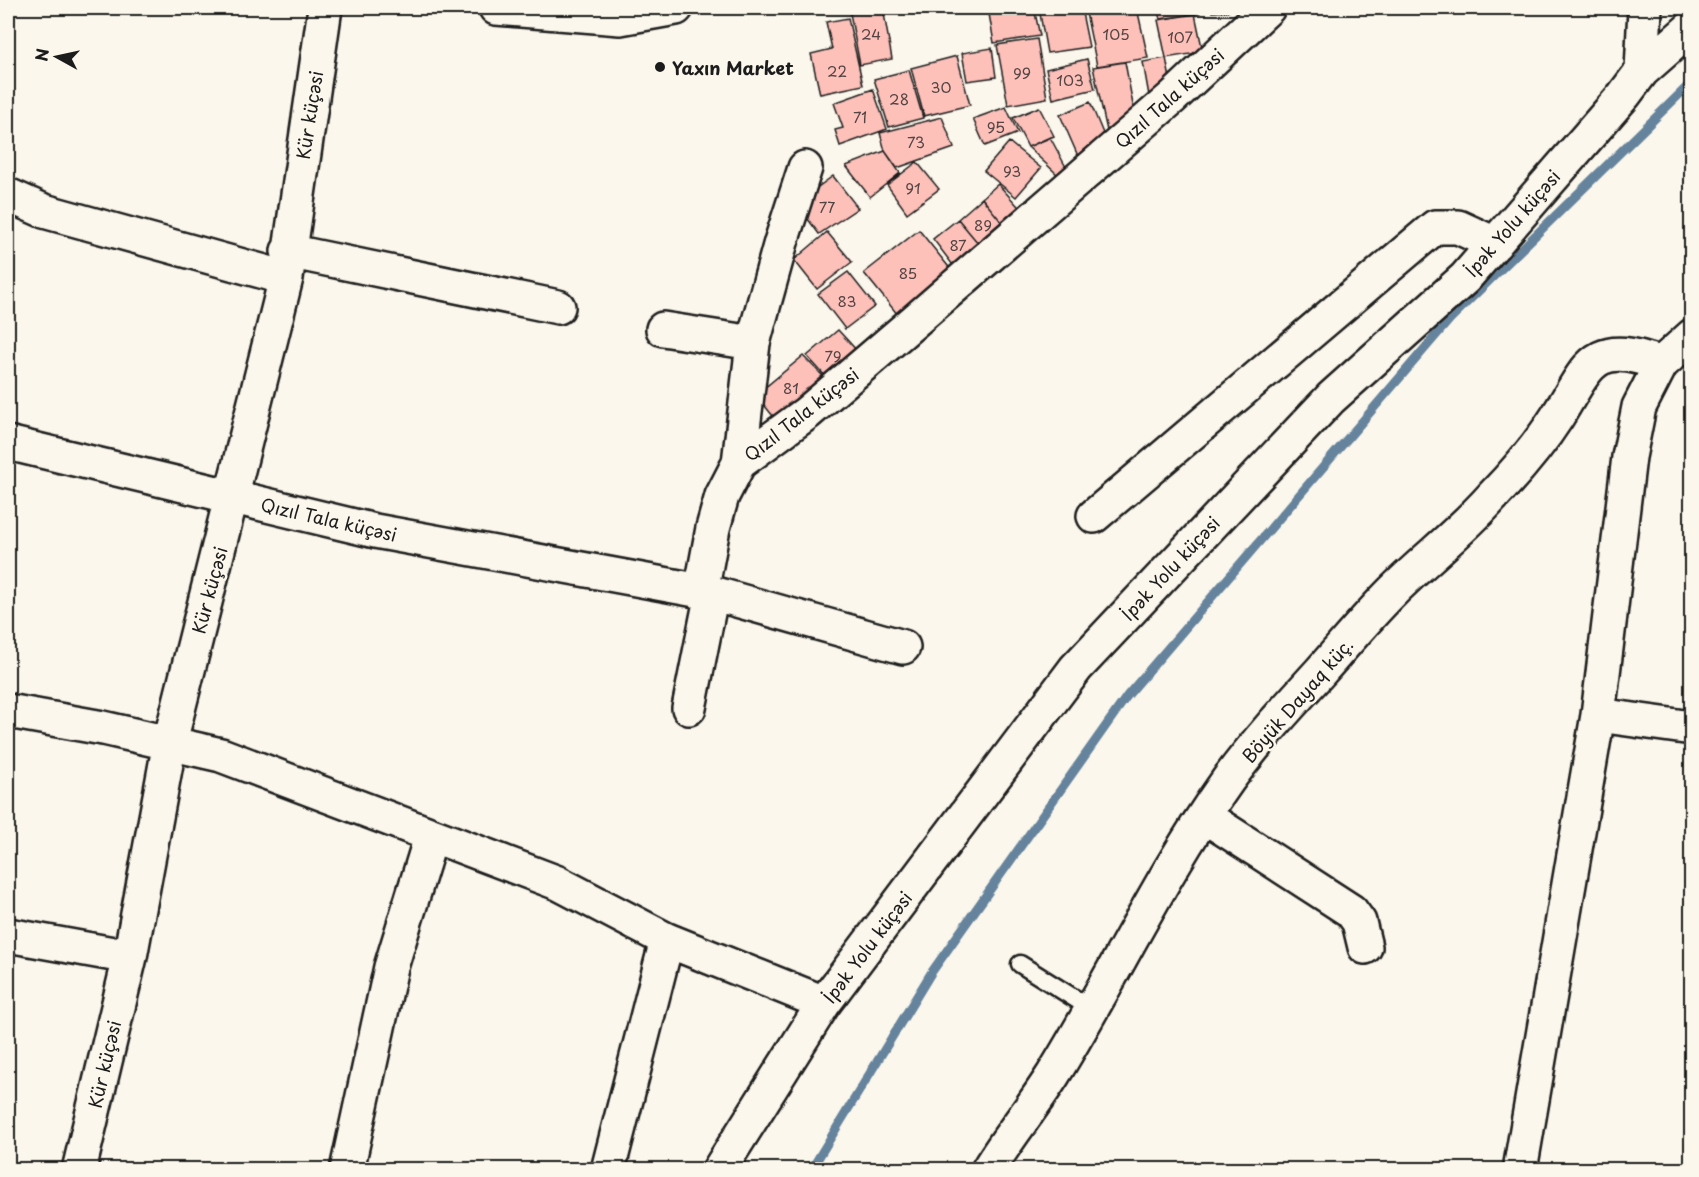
<svg xmlns="http://www.w3.org/2000/svg" width="1699" height="1177" font-family="'Playpen Sans',sans-serif">
<rect width="100%" height="100%" fill="#fbf7ec"/>
<filter id="ink" filterUnits="userSpaceOnUse"><feTurbulence type="fractalNoise" baseFrequency=".0167" numOctaves="2"/><feDisplacementMap in="SourceGraphic" scale="12" xChannelSelector="R" yChannelSelector="G"/><feConvolveMatrix kernelMatrix="1 2 1 2 8 2 1 2 1" color-interpolation-filters="sRGB"/></filter>
<g filter="url(#ink)">
<g fill="none" stroke-linecap="round" stroke-linejoin="round">
<!-- stream -->
<path stroke="#65839c" stroke-width="9" d="M 811,1170 L 931,973 L 1127,696 L 1450,319 L 1692,82"/>
</g>
<!-- building -->
<path fill="#fdc1ba" stroke="#1c1c1c" stroke-width="1.5" d="M 849,8 L 883,8 L 892,59 L 860,65 Z
M 892,8 L 921,8 L 894,14 Z
M 988,8 L 1034,8 L 1040,36 L 994,43 Z
M 1039,8 L 1081,8 L 1089,47 L 1047,53 Z
M 1085,8 L 1137,8 L 1148,58 L 1097,66 Z
M 1157,8 L 1199,8 L 1200,13 L 1160,19 Z
M 1211,8 L 1229,8 L 1229,11 L 1212,12 Z
M 1195,14 L 1203,52 L 1166,58 L 1158,20 Z
M 848,18 L 863,85 L 820,94 L 811,54 L 832,49 L 826,22 Z
M 1037,39 L 1047,98 L 1008,105 L 997,45 Z
M 992,48 L 996,77 L 967,81 L 962,53 Z
M 957,56 L 970,105 L 924,116 L 911,68 Z
M 1166,58 L 1172,89 L 1151,107 L 1143,62 Z
M 1087,59 L 1095,89 L 1053,99 L 1046,69 Z
M 1125,62 L 1136,121 L 1109,140 L 1093,67 Z
M 909,70 L 923,118 L 889,127 L 874,79 Z
M 873,89 L 887,129 L 840,146 L 835,130 L 843,128 L 834,103 Z
M 1090,102 L 1107,143 L 1078,156 L 1060,115 Z
M 1006,107 L 1018,133 L 985,146 L 973,119 Z
M 1039,107 L 1054,136 L 1028,147 L 1013,118 Z
M 942,117 L 954,148 L 897,168 L 885,151 L 880,133 Z
M 1050,137 L 1067,169 L 1059,176 L 1028,147 Z
M 1009,142 L 1041,168 L 1016,197 L 984,171 Z
M 885,151 L 900,173 L 870,197 L 846,166 Z
M 917,162 L 939,189 L 907,213 L 887,185 Z
M 833,176 L 858,208 L 819,234 L 796,203 Z
M 998,184 L 1026,215 L 1008,230 L 982,198 Z
M 982,198 L 1008,230 L 983,249 L 958,219 Z
M 958,219 L 983,249 L 956,269 L 933,239 Z
M 919,230 L 952,271 L 898,315 L 864,273 Z
M 827,232 L 852,262 L 817,289 L 794,260 Z
M 848,272 L 875,306 L 845,329 L 818,294 Z
M 838,330 L 859,353 L 827,378 L 807,356 Z
M 803,356 L 826,379 L 777,421 L 756,395 Z"/>
<g fill="none" stroke-linecap="round" stroke-linejoin="round">
<defs>
<path id="service" d="M 1020,964 L 1090,1008"/>
<path id="minor" d="M 496,8 L 620,18 L 676,8
M 1642,71 L 1645,8
M 8,195 L 44,211 L 286,278
M 288,251 L 558,307
M 663,329 L 753,343
M 8,443 L 375,531 L 712,593 L 903,647
M 739,463 L 753,343 L 781,242 L 805,168
M 1094,516 L 1435,227 L 1458,227 L 1495,244
M 701,592 L 713,528 L 722,496 L 739,463 L 807,413 L 903,331 L 1173,97 L 1268,8
M 689,708 L 712,593
M 8,711 L 103,728 L 221,755 L 558,883 L 667,940 L 824,1003
M 1598,715 L 1692,728
M 1204,816 L 1351,911 L 1359,922 L 1365,947
M 8,935 L 130,957
M 79,1170 L 130,957 L 170,742 L 286,278 L 325,8
M 347,1170 L 391,967 L 431,837
M 608,1170 L 667,940
M 719,1170 L 824,1003 L 1076,668 L 1331,398 L 1465,278 L 1624,95 L 1642,71 L 1692,27
M 988,1170 C 1008,1137 1032,1108 1053,1075 C 1113,978 1161,874 1228,780 C 1256,742 1288,707 1320,672 C 1344,645 1367,617 1393,591 C 1425,559 1462,531 1492,497 C 1516,472 1539,445 1557,417 C 1589,366 1592,338 1661,364
M 1520,1170 L 1598,715 L 1629,457 L 1639,407 L 1661,364 L 1692,336"/>
</defs>
<!-- service casing -->
<use href="#service" stroke="#1c1c1c" stroke-width="21"/>
<!-- minor casing -->
<use href="#minor" stroke="#1c1c1c" stroke-width="38"/>
<!-- service -->
<use href="#service" stroke="#fbf7ec" stroke-width="16"/>
<!-- minor -->
<use href="#minor" stroke="#fbf7ec" stroke-width="33"/>
</g>
</g>
<!-- markers -->
<circle fill="#1c1c1c" stroke="#fbf7ec" stroke-width="2" cx="660" cy="67" r="6"/>
<g text-anchor="middle" dominant-baseline="central" stroke-width="5" stroke-linejoin="round" paint-order="stroke">
<!-- number labels -->
<g font-size="15" fill="#544544">
<text x="871" y="33">24</text>
<text x="1116" y="33">105</text>
<text x="1180" y="36">107</text>
<text x="837" y="70">22</text>
<text x="1022" y="72">99</text>
<text x="1070" y="79">103</text>
<text x="941" y="86">30</text>
<text x="899" y="98">28</text>
<text x="860" y="116">71</text>
<text x="996" y="126">95</text>
<text x="916" y="141">73</text>
<text x="1012" y="170">93</text>
<text x="913" y="187">91</text>
<text x="827" y="206">77</text>
<text x="983" y="224">89</text>
<text x="958" y="244">87</text>
<text x="908" y="272">85</text>
<text x="847" y="300">83</text>
<text x="833" y="355">79</text>
<text x="791" y="387">81</text>
</g>
<!-- poi labels -->
<g font-size="18" font-weight="bold" fill="#1c1c1c" stroke="#fbf7ec" text-anchor="start">
<text x="672" y="67">Yaxın Market</text>
</g>
<!-- street labels -->
<g font-size="18" fill="#1c1c1c" stroke="#fbf7ec">
<text transform="translate(1169 98) rotate(-42)">Qızıl Tala küçəsi</text>
<text transform="translate(309 115) rotate(-81)">Kür küçəsi</text>
<text transform="translate(1512 223) rotate(-49)">İpək Yolu küçəsi</text>
<text transform="translate(801 414) rotate(-38)">Qızıl Tala küçəsi</text>
<text transform="translate(329 519) rotate(13)">Qızıl Tala küçəsi</text>
<text transform="translate(1170 568) rotate(-47)">İpək Yolu küçəsi</text>
<text transform="translate(209 590) rotate(-75)">Kür küçəsi</text>
<text transform="translate(1297 700) rotate(-49)">Böyük Dayaq küç.</text>
<text transform="translate(867 947) rotate(-53)">İpək Yolu küçəsi</text>
<text transform="translate(104 1064) rotate(-77)">Kür küçəsi</text>
</g>
</g>
<!-- margin -->
<rect width="1699" height="1177" fill="none" stroke="#fbf7ec" stroke-width="30"/>
<rect x="15" y="15" width="1669" height="1147" fill="none" stroke="#1c1c1c" stroke-width="2" filter="url(#ink)"/>
<!-- north arrow -->
<g transform="translate(57 57) rotate(278)" stroke="#fbf7ec" stroke-width="4.5" paint-order="stroke">
<path d="M0-4.5L10 22L0 15L-10 22Z" fill="#1c1c1c"/>
<text y="-9" font-size="16" font-weight="bold" text-anchor="middle" fill="#1c1c1c">N</text>
</g>
</svg>
